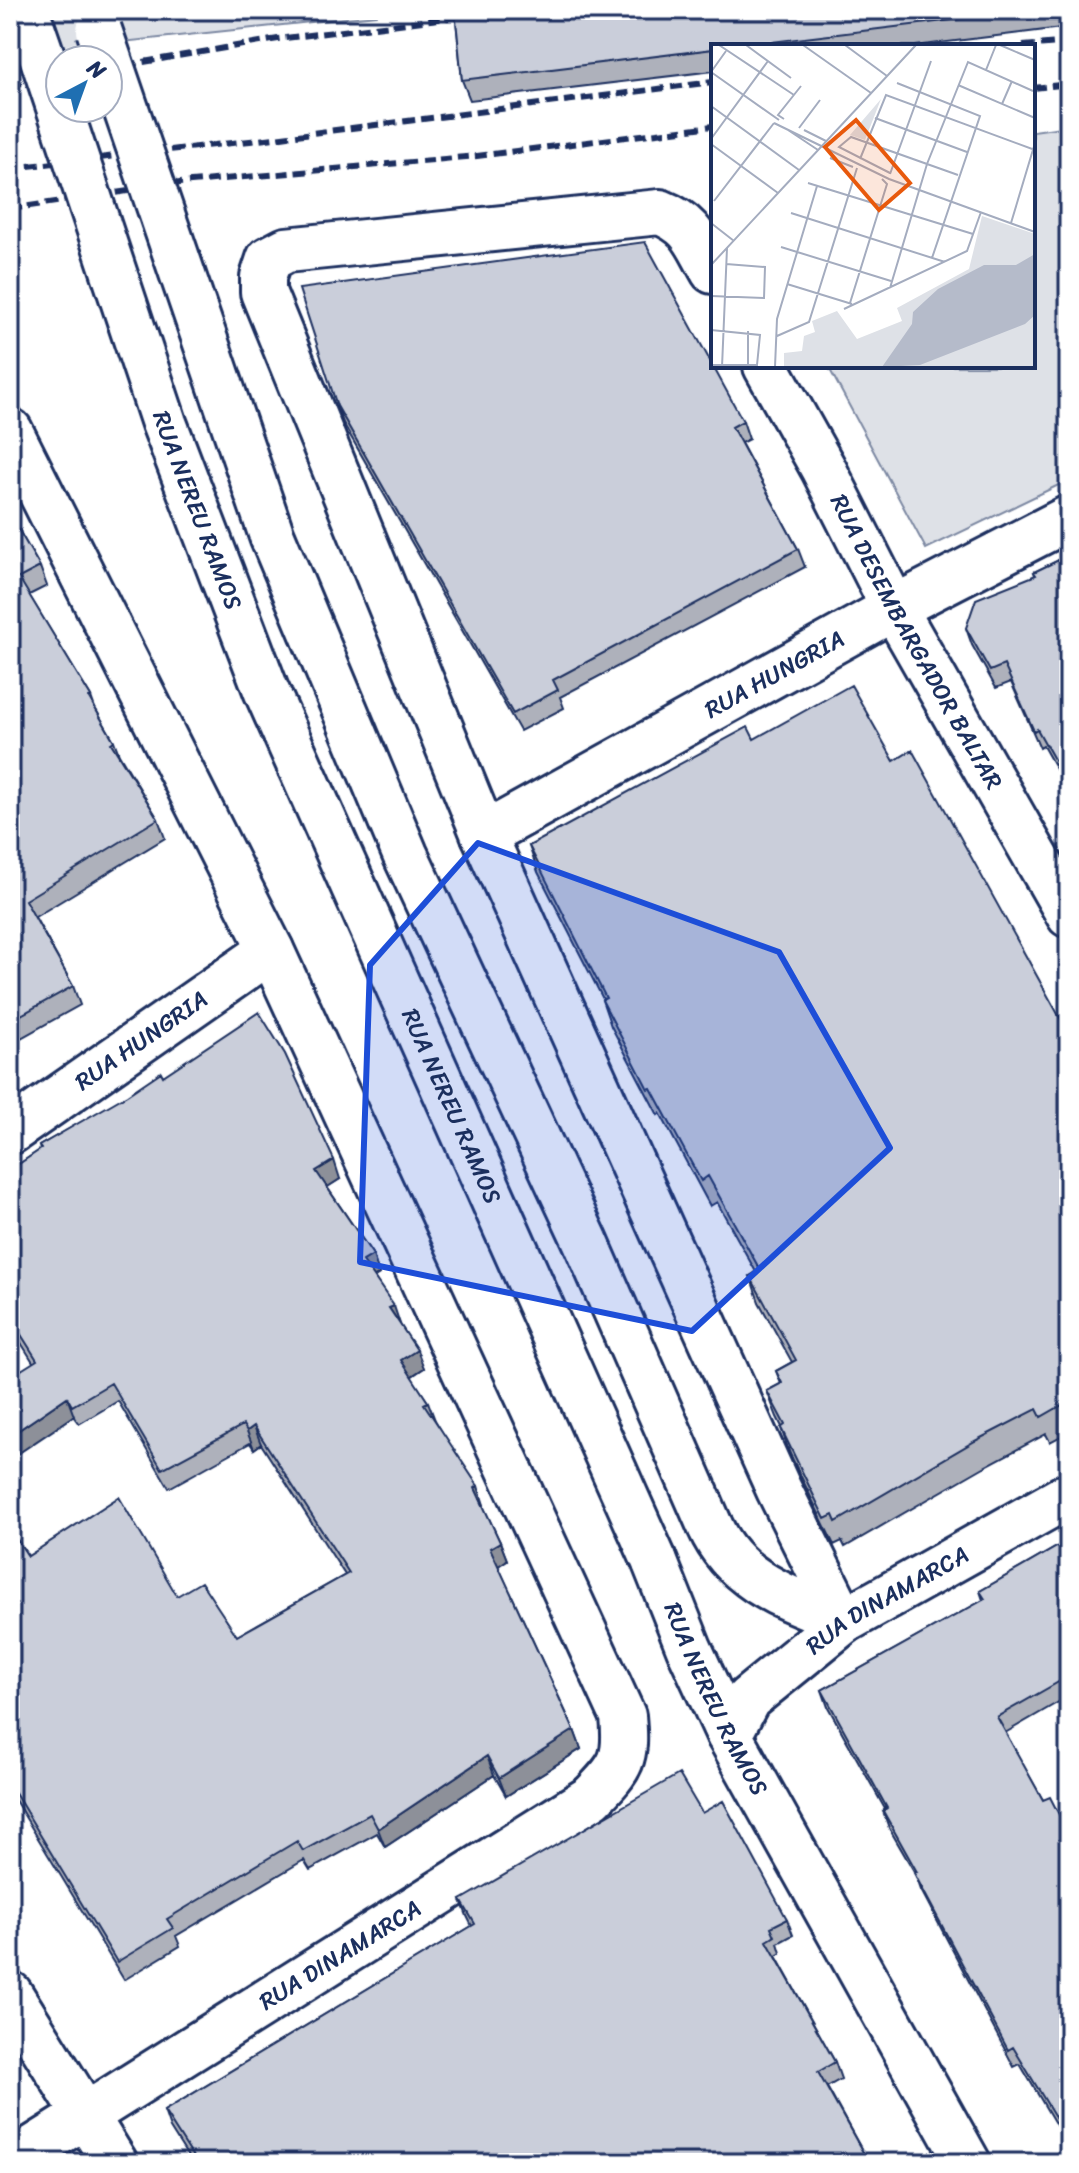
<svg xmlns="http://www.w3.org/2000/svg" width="1079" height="2173" font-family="Sriracha,sans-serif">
<rect width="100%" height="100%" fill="#fff"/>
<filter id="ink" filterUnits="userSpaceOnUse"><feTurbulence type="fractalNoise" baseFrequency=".0125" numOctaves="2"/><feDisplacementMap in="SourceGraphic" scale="16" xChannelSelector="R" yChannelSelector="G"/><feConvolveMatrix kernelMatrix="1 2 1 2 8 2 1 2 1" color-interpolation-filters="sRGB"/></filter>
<g filter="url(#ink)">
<!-- green -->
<path fill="#dee1e7" stroke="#7c88a2" stroke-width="2" d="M 10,10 L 376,10 L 376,15 L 10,54 Z
M 1069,126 L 1069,480 L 926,549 L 828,366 L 1033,366 L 1033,131 Z"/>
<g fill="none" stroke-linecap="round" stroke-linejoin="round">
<defs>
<g id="street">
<path d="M 713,271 C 696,242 693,225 660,212 L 286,250 L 269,259 L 263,277 L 263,292 L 484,835 L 779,1490 L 844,1621"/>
<path id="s1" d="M 766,366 L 823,468 L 894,608 L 1069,915"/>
<path d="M 10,431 L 271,950 L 623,1716 C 627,1760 622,1766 592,1797 L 10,2163"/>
<path id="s2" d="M 484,835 L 894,608 L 1069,518"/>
<path id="s3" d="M 10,1132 L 271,950"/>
<path d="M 10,1994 L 115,2163"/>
</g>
<g id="secondary">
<path d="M 26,10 L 42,56"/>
<path d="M 710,1526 C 735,1583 791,1599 844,1621"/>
<path id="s4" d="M 654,1560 L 689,1648 L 729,1735 L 968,2163"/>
<path id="s5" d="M 729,1735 L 748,1699 L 844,1621 L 1069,1495"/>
</g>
</defs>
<!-- street casing -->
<use href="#street" stroke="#1b2f5e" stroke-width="50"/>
<!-- secondary casing -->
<use href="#secondary" stroke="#1b2f5e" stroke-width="50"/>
<!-- street -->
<use href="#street" stroke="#fff" stroke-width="44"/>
<!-- secondary -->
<use href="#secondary" stroke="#fff" stroke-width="44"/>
<!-- rail -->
<path stroke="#1b2f5e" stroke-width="6" stroke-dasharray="12 6" stroke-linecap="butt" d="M 1023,46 L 1069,42
M 108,68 L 278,39 L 510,10
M 10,85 L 60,77
M 1033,88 L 1069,84
M 10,168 L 250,141 L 713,82
M 10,209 L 180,183 L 477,156 L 713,126"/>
<defs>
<g id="secondary-bridge">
<path d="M 99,30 L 272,536 L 405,854 L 585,1240 L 710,1526"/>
<path id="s6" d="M 42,56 L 164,423 L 266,690 L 654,1560"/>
</g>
</defs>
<!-- secondary-bridge casing -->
<use href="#secondary-bridge" stroke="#1b2f5e" stroke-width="50" stroke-linecap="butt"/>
<!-- secondary-bridge -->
<use href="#secondary-bridge" stroke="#fff" stroke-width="44"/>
</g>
<!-- wall -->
<path fill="#aeb1bb" stroke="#1b2f5e" stroke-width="2" d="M 455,10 L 1069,10 L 1069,27 L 915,46 L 713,46 L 713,71 L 470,100 L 462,80 Z
M 337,406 L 743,421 L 749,439 L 741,443 L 798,549 L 805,567 L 560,697 L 564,708 L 520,731 L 343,423 Z
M 10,515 L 40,567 L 47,586 L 29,595 L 91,697 L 95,708 L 114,741 L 119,754 L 158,819 L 165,838 L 35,917 L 73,986 L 80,1005 L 10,1044 Z
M 1069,555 L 1069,792 L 1043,746 L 1040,748 L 1011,682 L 996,688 L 972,645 L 966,628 L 1035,575 L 1034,572 Z
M 754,739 L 894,761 L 1069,1034 L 1069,1432 L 1050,1442 L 1046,1434 L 984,1467 L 845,1547 L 842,1541 L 834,1545 L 790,1454 L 781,1428 L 782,1427 L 777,1417 L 767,1391 L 781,1384 L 776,1371 L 792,1362 L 759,1302 L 750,1276 L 756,1272 L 717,1202 L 710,1206 L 660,1113 L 658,1115 L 611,1026 L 602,1000 L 603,999 L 538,872 L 529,846 Z
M 163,1076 L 340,1179 L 327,1187 L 373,1255 L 379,1274 L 374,1277 L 424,1368 L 411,1377 L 428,1402 L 435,1420 L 484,1505 L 483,1506 L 500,1542 L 507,1560 L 498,1566 L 574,1730 L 581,1749 L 506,1796 L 494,1775 L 385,1847 L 377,1833 L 310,1870 L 304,1860 L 176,1936 L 180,1946 L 124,1980 L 10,1792 L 10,1529 L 28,1556 L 177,1596 L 237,1636 L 345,1575 L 261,1444 L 254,1449 L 250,1443 L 169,1488 L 118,1401 L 79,1424 L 33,1362 L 10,1325 L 10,1170 L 40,1150 L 39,1146 Z
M 1069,1540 L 1069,1696 L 1005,1733 L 1043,1800 L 1069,1834 L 1069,2147 L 1020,2064 L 1014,2067 L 921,1890 L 915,1873 L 889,1828 L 883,1811 L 885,1809 L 828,1707 L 822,1690 L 983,1600 L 980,1591 Z
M 702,1813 L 787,1919 L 793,1935 L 778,1943 L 781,1953 L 776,1956 L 835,2062 L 841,2079 L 827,2087 L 869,2163 L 192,2163 L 170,2128 L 164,2111 L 472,1926 L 467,1916 L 461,1900 Z"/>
<!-- shaded-wall -->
<path fill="#8d9099" stroke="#1b2f5e" stroke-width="2" d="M 334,1160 L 340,1179 L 323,1190 L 316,1171 Z
M 373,1255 L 379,1274 L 370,1280 L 363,1261 Z
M 394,1306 L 400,1324 L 389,1308 Z
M 417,1350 L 424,1368 L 407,1379 L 401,1360 Z
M 67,1397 L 74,1416 L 10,1459 L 10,1436 Z
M 254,1426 L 261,1444 L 254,1449 L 247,1431 Z
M 478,1486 L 484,1505 L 482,1507 L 475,1488 Z
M 500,1542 L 507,1560 L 497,1567 L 490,1548 Z
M 574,1730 L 581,1749 L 506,1796 L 499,1778 Z
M 487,1756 L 494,1775 L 385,1847 L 378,1829 Z"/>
<!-- building -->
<path fill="#caceda" stroke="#1b2f5e" stroke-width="2" d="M 455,10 L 1035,10 L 739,46 L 713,46 L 713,49 L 462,80 Z
M 645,242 L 743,421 L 732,427 L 798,549 L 553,680 L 558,690 L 513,714 L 337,406 L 299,289 Z
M 10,515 L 40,567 L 19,578 L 91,697 L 89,698 L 114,741 L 111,743 L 158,819 L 25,900 L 73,986 L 10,1021 Z
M 1069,555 L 1069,786 L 1037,729 L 1034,731 L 1004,665 L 990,671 L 966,628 L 976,599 L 1036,575 L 1034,572 Z
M 851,685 L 894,761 L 912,750 L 1069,1034 L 1069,1401 L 1041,1417 L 1037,1409 L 975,1441 L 836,1522 L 833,1515 L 825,1519 L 781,1428 L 785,1425 L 767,1391 L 782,1383 L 776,1371 L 796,1360 L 750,1276 L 760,1270 L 708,1176 L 701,1181 L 651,1088 L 648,1089 L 602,1000 L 606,998 L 529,846 L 748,727 L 754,739 Z
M 259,1012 L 285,1054 L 334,1160 L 316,1171 L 373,1255 L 363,1261 L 394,1306 L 389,1308 L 417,1350 L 401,1360 L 428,1402 L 424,1404 L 478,1486 L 475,1488 L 500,1542 L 490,1548 L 574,1730 L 499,1778 L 487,1756 L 378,1829 L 370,1814 L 303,1851 L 297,1841 L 167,1919 L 173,1928 L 117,1962 L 10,1785 L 10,1529 L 28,1556 L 119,1497 L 177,1596 L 201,1582 L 237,1636 L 349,1573 L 254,1426 L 247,1431 L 243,1425 L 162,1469 L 111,1383 L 72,1406 L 67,1397 L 10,1436 L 10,1377 L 37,1360 L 10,1317 L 10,1170 L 41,1149 L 39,1146 L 127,1095 L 161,1072 L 163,1076 Z
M 1069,1540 L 1069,1676 L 997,1717 L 1043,1800 L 1050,1797 L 1069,1834 L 1069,2140 L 1013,2047 L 1008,2050 L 914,1873 L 917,1872 L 883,1811 L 887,1808 L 822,1690 L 985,1599 L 980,1591 Z
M 679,1774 L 702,1813 L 723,1801 L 787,1919 L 771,1927 L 775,1936 L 767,1941 L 835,2062 L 818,2072 L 869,2163 L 197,2163 L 164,2111 L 475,1924 L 461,1900 Z"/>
</g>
<!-- marked area -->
<path fill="#1d4ed8" fill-opacity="0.2" stroke="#1d4ed8" stroke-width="6" stroke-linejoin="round" d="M 478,843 L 779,952 L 890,1148 L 692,1331 L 360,1262 L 370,965 Z"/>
<g text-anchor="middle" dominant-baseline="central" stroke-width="6" stroke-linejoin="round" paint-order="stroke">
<!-- street labels -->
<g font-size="24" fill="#1b2f5e" stroke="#fff">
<text stroke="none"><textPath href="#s6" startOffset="480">RUA NEREU RAMOS</textPath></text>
<text stroke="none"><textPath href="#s1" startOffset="314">RUA DESEMBARGADOR BALTAR</textPath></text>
<text stroke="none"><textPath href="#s2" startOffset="332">RUA HUNGRIA</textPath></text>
<text stroke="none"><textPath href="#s3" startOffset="160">RUA HUNGRIA</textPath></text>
<text stroke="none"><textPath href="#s6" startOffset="1128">RUA NEREU RAMOS</textPath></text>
<text stroke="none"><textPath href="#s5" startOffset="212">RUA DINAMARCA</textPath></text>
<text stroke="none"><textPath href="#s4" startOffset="152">RUA NEREU RAMOS</textPath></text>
<text transform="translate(340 1955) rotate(-32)">RUA DINAMARCA</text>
</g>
</g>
<!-- overview -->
<g transform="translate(711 44)">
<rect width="324" height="324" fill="#fff"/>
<path d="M 170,55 L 154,96 L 139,91 ZM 271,172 L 324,190 L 324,323 L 73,323 L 73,309 L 91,307 L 93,292 L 104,288 L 101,277 L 126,267 L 146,295 L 191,277 L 186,264 L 258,225 Z" fill="#dee1e7"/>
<path d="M 324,210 L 324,271 L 314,280 L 209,321 L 171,323 L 201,280 L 202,268 L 227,245 L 273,221 L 305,221 Z" fill="#b5bbca"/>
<path fill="none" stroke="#a4acbf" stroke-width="2" d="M 8,1 L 83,51M 35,1 L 80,34M 92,1 L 160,49M 134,1 L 176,32M 289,1 L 324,16M 275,26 L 285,1M 0,28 L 68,76M 0,28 L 15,7M 186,39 L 269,72 L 221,214M 247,41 L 324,74M 291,60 L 301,37M 0,62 L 88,126M 164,74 L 256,108M 73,75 L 67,71 L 90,42M 63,79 L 178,135 L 324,188M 88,84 L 109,56M 77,86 L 107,106M 93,86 L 115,97M 0,95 L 57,17M 0,100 L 67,149M 119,114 L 142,123M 149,115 L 175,51 L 324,106M 179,129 L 128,103 L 140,93 L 247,131M 179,130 L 220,17M 97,139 L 262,190M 3,157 L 63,79M 80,169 L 234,218M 0,179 L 23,197M 300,179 L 324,99M 70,203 L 180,237M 0,221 L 205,1M 76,240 L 141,260M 179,244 L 216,120 L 257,18 L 322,47M 0,252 L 53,254 L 54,223 L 15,220M 139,259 L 176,140 L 171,135M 133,265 L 256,207 L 270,168M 0,286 L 49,291 L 46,321 L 0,321M 66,292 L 98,278 L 146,124M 37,322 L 37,287M 11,323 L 16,204M 64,323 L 66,275 L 106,142"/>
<path fill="#e8590c" fill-opacity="0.15" stroke="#e8590c" stroke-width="4" d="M 145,76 L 199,139 L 168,166 L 114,103 Z"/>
<rect width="324" height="324" fill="none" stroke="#1b2f5e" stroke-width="4"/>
</g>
<!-- margin -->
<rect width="1079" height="2173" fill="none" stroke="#fff" stroke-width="40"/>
<rect x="20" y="20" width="1039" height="2133" fill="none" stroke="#1b2f5e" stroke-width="3" filter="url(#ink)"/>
<!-- north arrow -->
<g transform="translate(84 84) rotate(41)"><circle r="38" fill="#ffffff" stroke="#a4acbf" stroke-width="2"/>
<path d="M0-6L14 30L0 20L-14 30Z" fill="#1f6fb2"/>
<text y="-12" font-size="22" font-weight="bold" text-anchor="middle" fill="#1b2f5e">N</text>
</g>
</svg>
